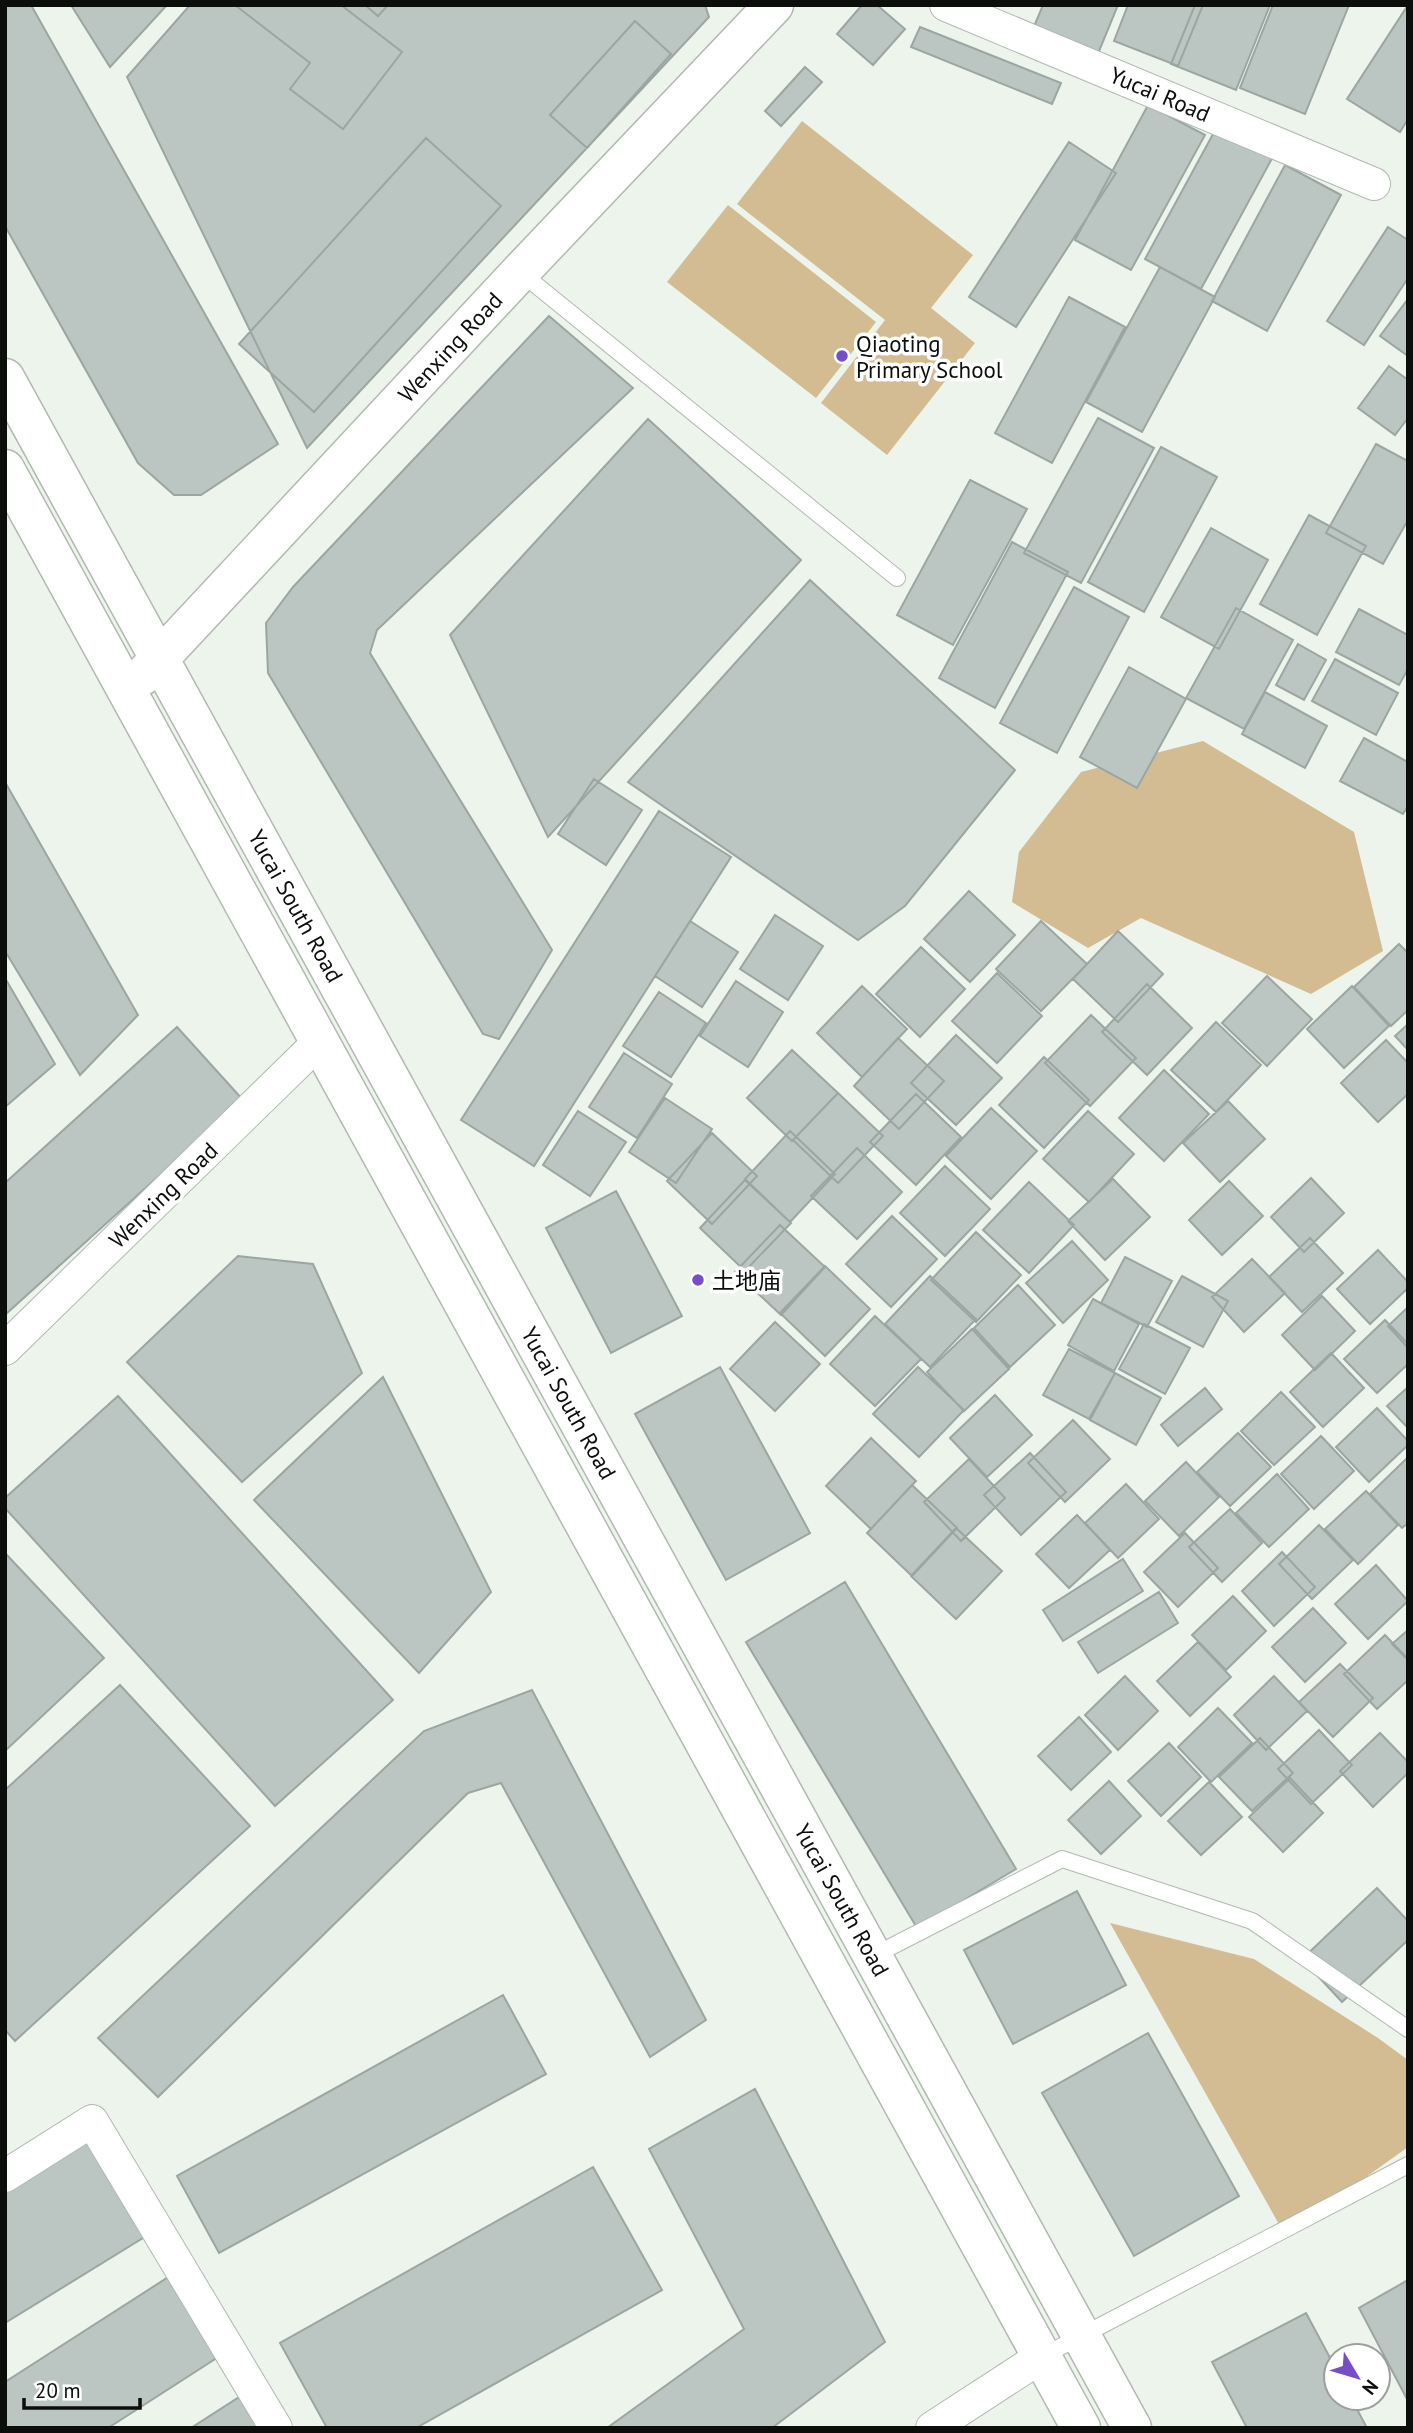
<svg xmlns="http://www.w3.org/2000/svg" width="1413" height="2433" font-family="'PT Sans','Noto Sans SC',sans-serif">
<rect width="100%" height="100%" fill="#edf4ec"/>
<!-- green -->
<path fill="#d3bc91" d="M 802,121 L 973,255 L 931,308 L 975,343 L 887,455 L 821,403 L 885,320 L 737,204 Z
M 728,205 L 876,322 L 816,398 L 667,282 Z
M 1203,741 L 1354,832 L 1383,951 L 1311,994 L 1141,918 L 1088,948 L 1012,902 L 1019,852 L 1081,772 Z
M 1110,1923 L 1254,1959 L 1378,2038 L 1408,2060 L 1408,2147 L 1285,2235 Z"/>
<!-- building -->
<path fill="#bbc6c2" stroke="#9ba6a2" stroke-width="2" d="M 5,5 L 31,5 L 278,444 L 201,495 L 174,495 L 138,463 L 5,226 Z
M 71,5 L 167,5 L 110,67 Z
M 190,5 L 705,5 L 709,17 L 307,448 L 127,77 Z
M 235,5 L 341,5 L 402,52 L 343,129 L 290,89 L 310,63 Z
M 365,5 L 388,5 L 378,16 Z
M 862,5 L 877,5 L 905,29 L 873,65 L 837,34 Z
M 1043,5 L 1118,5 L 1095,61 L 1030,36 Z
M 1128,5 L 1203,5 L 1178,66 L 1114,41 Z
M 1195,5 L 1270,5 L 1236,90 L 1171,64 Z
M 1273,5 L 1349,5 L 1305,114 L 1240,88 Z
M 1408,5 L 1408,119 L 1400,132 L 1347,99 Z
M 635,21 L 671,54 L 587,148 L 550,115 Z
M 920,27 L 1061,83 L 1052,104 L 911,47 Z
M 805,67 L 822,82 L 781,126 L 765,111 Z
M 1148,105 L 1205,135 L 1131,270 L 1075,240 Z
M 1219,123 L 1275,153 L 1201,289 L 1145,259 Z
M 426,138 L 501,206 L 314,412 L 239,344 Z
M 1069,142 L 1116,173 L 1016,327 L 969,297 Z
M 1285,165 L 1341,195 L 1267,331 L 1212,301 Z
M 1388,227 L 1408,240 L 1408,278 L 1364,345 L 1327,321 Z
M 1160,267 L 1215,297 L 1142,432 L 1086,402 Z
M 1069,297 L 1125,327 L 1052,463 L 995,433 Z
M 1408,299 L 1408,356 L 1380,336 Z
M 549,316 L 633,388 L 377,630 L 370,653 L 552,950 L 499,1039 L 483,1034 L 268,673 L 266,623 L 293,587 Z
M 1389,366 L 1408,380 L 1408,418 L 1395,435 L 1358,408 Z
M 1098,418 L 1154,448 L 1081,583 L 1024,553 Z
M 648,419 L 801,560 L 548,837 L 450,635 Z
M 1376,444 L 1408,461 L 1408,520 L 1383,564 L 1326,533 Z
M 1161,447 L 1217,477 L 1144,612 L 1088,582 Z
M 970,480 L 1027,509 L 953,645 L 897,615 Z
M 1309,515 L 1366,546 L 1317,635 L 1260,604 Z
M 1211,528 L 1268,560 L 1219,649 L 1161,617 Z
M 1012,542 L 1068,572 L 995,708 L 939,678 Z
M 810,580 L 1015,770 L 905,906 L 858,940 L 628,782 Z
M 1074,587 L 1129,617 L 1057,753 L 1000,723 Z
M 1236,608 L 1293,640 L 1244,729 L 1186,698 Z
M 1359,609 L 1408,635 L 1408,669 L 1399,685 L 1336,652 Z
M 1298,644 L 1326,660 L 1304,700 L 1276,685 Z
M 1335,659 L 1398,693 L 1376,735 L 1312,701 Z
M 1129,667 L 1186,699 L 1137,788 L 1080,757 Z
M 1265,692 L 1327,726 L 1305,768 L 1242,734 Z
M 1364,738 L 1408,762 L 1408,806 L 1403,814 L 1340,781 Z
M 594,779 L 642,810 L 606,865 L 558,834 Z
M 5,782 L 138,1015 L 80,1075 L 5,951 Z
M 659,811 L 731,857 L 534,1166 L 461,1120 Z
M 969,891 L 1015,935 L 970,982 L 924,939 Z
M 775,915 L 823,946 L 788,1000 L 740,969 Z
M 690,921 L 738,952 L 702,1007 L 655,976 Z
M 1041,921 L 1087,964 L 1041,1011 L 996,969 Z
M 1118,931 L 1163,974 L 1118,1022 L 1073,979 Z
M 1399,944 L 1408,953 L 1408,1010 L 1391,1026 L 1354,987 Z
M 921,947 L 965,989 L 920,1037 L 876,994 Z
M 997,973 L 1042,1016 L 997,1063 L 952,1021 Z
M 1267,976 L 1312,1019 L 1267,1066 L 1222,1023 Z
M 5,978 L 55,1064 L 5,1107 Z
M 736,981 L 783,1012 L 748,1067 L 700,1036 Z
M 1147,984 L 1192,1028 L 1147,1075 L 1102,1032 Z
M 862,986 L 907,1029 L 862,1077 L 817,1033 Z
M 1352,986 L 1389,1026 L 1344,1068 L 1307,1029 Z
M 659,992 L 706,1023 L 671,1077 L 623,1046 Z
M 1091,1015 L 1136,1058 L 1090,1106 L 1045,1063 Z
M 1216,1022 L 1261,1065 L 1216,1112 L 1171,1070 Z
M 1408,1024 L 1408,1050 L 1395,1036 Z
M 177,1027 L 243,1100 L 7,1313 L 5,1311 L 5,1183 Z
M 956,1035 L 1002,1078 L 956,1125 L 911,1083 Z
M 898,1038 L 944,1081 L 899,1129 L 854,1086 Z
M 1386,1040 L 1408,1063 L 1408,1094 L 1378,1122 L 1341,1083 Z
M 792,1050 L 838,1093 L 792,1141 L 747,1098 Z
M 624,1053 L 672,1084 L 637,1138 L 589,1107 Z
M 1044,1057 L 1089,1100 L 1044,1148 L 999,1105 Z
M 1164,1070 L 1209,1114 L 1164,1161 L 1119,1118 Z
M 838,1093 L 883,1136 L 838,1183 L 793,1140 Z
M 916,1094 L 961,1137 L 916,1185 L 870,1142 Z
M 665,1098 L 712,1129 L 676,1183 L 629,1152 Z
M 1228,1101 L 1265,1139 L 1220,1182 L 1183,1143 Z
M 991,1108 L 1037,1151 L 991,1199 L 946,1156 Z
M 578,1111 L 626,1142 L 590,1196 L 543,1165 Z
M 1088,1111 L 1134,1154 L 1089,1202 L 1043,1159 Z
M 790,1131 L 835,1174 L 790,1222 L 745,1179 Z
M 712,1133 L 757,1176 L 712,1224 L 667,1181 Z
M 857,1148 L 902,1192 L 857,1239 L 811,1196 Z
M 945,1166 L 990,1209 L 945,1256 L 900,1213 Z
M 1311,1178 L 1344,1213 L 1304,1252 L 1271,1217 Z
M 1113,1179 L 1150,1217 L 1105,1260 L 1068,1221 Z
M 745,1180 L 791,1223 L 745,1271 L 700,1228 Z
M 1229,1181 L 1263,1216 L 1222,1255 L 1189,1220 Z
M 1029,1182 L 1074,1225 L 1029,1273 L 983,1230 Z
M 616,1191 L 682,1316 L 611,1353 L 546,1228 Z
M 892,1216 L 937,1259 L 891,1307 L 846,1264 Z
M 780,1225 L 825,1267 L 781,1315 L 735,1272 Z
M 976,1232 L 1021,1275 L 976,1322 L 931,1280 Z
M 1310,1238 L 1343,1273 L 1302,1312 L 1269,1277 Z
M 1072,1241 L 1108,1280 L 1063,1323 L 1026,1283 Z
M 1378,1250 L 1408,1282 L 1408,1288 L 1370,1324 L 1337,1289 Z
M 238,1256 L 313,1264 L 362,1373 L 242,1482 L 127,1362 Z
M 1125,1257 L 1172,1281 L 1147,1327 L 1101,1303 Z
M 1252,1259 L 1285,1293 L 1244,1332 L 1212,1297 Z
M 825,1266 L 870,1309 L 825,1356 L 780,1313 Z
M 930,1276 L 976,1319 L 930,1367 L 885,1324 Z
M 1182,1276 L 1228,1301 L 1203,1347 L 1156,1322 Z
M 1018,1285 L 1055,1325 L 1010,1367 L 974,1328 Z
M 1322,1296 L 1355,1331 L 1315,1370 L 1282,1335 Z
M 1093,1299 L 1139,1324 L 1114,1371 L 1068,1345 Z
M 1408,1307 L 1408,1348 L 1388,1326 Z
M 875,1316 L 921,1359 L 875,1406 L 830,1364 Z
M 1385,1320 L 1408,1344 L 1408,1364 L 1377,1393 L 1344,1359 Z
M 775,1322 L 820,1364 L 775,1411 L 730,1369 Z
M 1144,1324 L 1190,1348 L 1165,1394 L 1119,1369 Z
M 972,1329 L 1009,1369 L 964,1411 L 927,1372 Z
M 1069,1349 L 1115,1373 L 1089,1419 L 1043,1395 Z
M 1331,1353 L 1364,1388 L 1323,1427 L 1290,1392 Z
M 720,1367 L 810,1533 L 726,1580 L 635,1414 Z
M 918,1367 L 964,1410 L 919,1457 L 873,1414 Z
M 1115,1373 L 1161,1398 L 1136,1445 L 1090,1420 Z
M 383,1377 L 491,1592 L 419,1673 L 254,1500 Z
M 1408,1387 L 1408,1428 L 1387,1406 Z
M 1205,1388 L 1222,1409 L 1178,1446 L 1161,1425 Z
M 1281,1392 L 1315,1427 L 1274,1465 L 1241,1431 Z
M 995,1395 L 1032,1435 L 987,1477 L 950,1438 Z
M 118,1396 L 393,1700 L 275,1806 L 5,1508 L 5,1498 Z
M 1377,1408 L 1408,1441 L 1408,1445 L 1369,1482 L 1336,1447 Z
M 1073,1420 L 1110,1459 L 1065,1502 L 1028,1463 Z
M 1238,1433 L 1271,1467 L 1230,1506 L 1197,1472 Z
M 1321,1436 L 1354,1471 L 1314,1509 L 1281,1474 Z
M 871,1438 L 916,1481 L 871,1529 L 826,1486 Z
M 1030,1453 L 1066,1492 L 1021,1535 L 984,1495 Z
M 1408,1457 L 1408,1523 L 1402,1528 L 1370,1494 Z
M 969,1459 L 1005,1498 L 961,1541 L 924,1502 Z
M 1186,1462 L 1219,1497 L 1179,1536 L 1145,1501 Z
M 1277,1474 L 1309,1509 L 1269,1547 L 1236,1513 Z
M 1126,1484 L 1159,1519 L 1118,1558 L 1085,1523 Z
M 912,1485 L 957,1528 L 912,1576 L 867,1533 Z
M 1366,1491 L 1398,1525 L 1358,1564 L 1325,1529 Z
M 1230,1509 L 1262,1543 L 1222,1582 L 1189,1547 Z
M 1077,1515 L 1110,1550 L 1069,1588 L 1036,1554 Z
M 1319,1525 L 1353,1560 L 1312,1599 L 1279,1564 Z
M 956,1528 L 1002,1571 L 956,1619 L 911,1576 Z
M 1185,1533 L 1218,1568 L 1178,1607 L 1144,1572 Z
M 1282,1552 L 1315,1587 L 1274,1626 L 1242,1591 Z
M 5,1553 L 104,1658 L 5,1751 Z
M 1123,1559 L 1143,1591 L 1063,1641 L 1043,1610 Z
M 1376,1565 L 1408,1601 L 1368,1639 L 1335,1604 Z
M 845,1582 L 1016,1869 L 917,1928 L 746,1642 Z
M 1159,1592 L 1178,1623 L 1098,1673 L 1078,1642 Z
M 1233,1596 L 1266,1631 L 1226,1670 L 1192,1635 Z
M 1313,1608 L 1346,1643 L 1305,1682 L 1272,1647 Z
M 1408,1630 L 1408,1660 L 1392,1644 Z
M 1385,1635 L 1408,1659 L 1408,1680 L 1377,1709 L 1344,1674 Z
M 1198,1642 L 1231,1677 L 1190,1716 L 1157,1681 Z
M 1340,1664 L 1373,1698 L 1333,1737 L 1299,1702 Z
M 1125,1676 L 1158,1711 L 1118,1750 L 1085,1715 Z
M 1274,1676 L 1307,1711 L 1266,1750 L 1234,1715 Z
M 120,1685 L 250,1826 L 15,2041 L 5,2030 L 5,1790 Z
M 532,1690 L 706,2020 L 650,2057 L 501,1783 L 468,1793 L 158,2097 L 98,2038 L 424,1731 Z
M 1218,1708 L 1252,1743 L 1211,1782 L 1178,1747 Z
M 1079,1717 L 1111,1752 L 1071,1790 L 1038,1756 Z
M 1319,1730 L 1352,1765 L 1311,1804 L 1278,1769 Z
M 1380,1733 L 1408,1762 L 1408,1773 L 1373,1807 L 1340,1771 Z
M 1260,1738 L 1293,1773 L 1252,1811 L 1219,1777 Z
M 1169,1743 L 1201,1777 L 1161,1816 L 1128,1781 Z
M 1290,1778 L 1323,1813 L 1283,1852 L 1249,1817 Z
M 1109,1781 L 1141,1816 L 1101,1854 L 1068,1820 Z
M 1209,1782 L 1242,1817 L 1201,1855 L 1168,1821 Z
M 1377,1888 L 1408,1921 L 1408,1940 L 1342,2002 L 1302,1959 Z
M 1077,1891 L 1126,1985 L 1013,2044 L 964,1950 Z
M 503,1995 L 546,2074 L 219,2253 L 177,2176 Z
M 1148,2033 L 1239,2196 L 1134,2256 L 1042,2093 Z
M 755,2089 L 885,2342 L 772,2428 L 607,2428 L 744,2329 L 649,2149 Z
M 92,2126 L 156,2230 L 5,2323 L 5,2180 Z
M 593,2167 L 662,2290 L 416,2428 L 327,2428 L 280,2343 Z
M 173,2274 L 223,2354 L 108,2428 L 5,2428 L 5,2382 Z
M 1408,2280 L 1408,2401 L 1359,2308 Z
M 1306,2313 L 1336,2369 L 1336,2398 L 1351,2398 L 1367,2428 L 1247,2428 L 1212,2362 Z
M 244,2394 L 265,2428 L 191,2428 Z"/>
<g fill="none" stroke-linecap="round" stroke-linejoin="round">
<defs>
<path id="lane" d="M 520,272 L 897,578
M 873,1956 L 1062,1859 L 1252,1921 L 1408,2029
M 1041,2357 L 1408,2165"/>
<path id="street" d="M 946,5 L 1374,184
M 5,1349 L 320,1041
M 5,2176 L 92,2121 L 276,2428
M 932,2428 L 1041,2357"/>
<path id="secondary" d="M 5,378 L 1132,2428
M 5,469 L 1081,2428
M 144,675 L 520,272 L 774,5"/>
</defs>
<!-- lane casing -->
<use href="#lane" stroke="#b1b9b1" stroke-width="18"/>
<!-- street casing -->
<use href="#street" stroke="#b1b9b1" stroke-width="34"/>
<!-- secondary casing -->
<use href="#secondary" stroke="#b1b9b1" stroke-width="41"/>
<!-- lane -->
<use href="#lane" stroke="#fff" stroke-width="16"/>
<!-- street -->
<use href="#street" stroke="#fff" stroke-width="32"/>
<!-- secondary -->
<use href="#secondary" stroke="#fff" stroke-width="38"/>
</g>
<!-- markers -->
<g fill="#754ec8" stroke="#fff" stroke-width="2.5">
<circle cx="842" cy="356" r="7"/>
<circle cx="698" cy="1280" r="7"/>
</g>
<g text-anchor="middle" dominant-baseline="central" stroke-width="7" stroke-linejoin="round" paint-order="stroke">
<!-- street labels -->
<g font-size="23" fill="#0b0e0b" stroke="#fff">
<text transform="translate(1160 94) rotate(23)">Yucai Road</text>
<text transform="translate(450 347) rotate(-47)">Wenxing Road</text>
<text transform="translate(296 906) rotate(61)">Yucai South Road</text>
<text transform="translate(163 1195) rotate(-44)">Wenxing Road</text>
<text transform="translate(569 1403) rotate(61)">Yucai South Road</text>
<text transform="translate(842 1900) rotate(61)">Yucai South Road</text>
</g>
<!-- poi labels -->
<g font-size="23" fill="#0b0e0b" stroke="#fff" text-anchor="start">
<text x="856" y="343">Qiaoting<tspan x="856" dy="26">Primary School</tspan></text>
<text x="712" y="1280">土地庙</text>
</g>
</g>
<!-- border -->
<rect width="1413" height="2433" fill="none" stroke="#0b0e0b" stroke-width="14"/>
<!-- north arrow -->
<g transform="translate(1357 2377) rotate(128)"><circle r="33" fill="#ffffff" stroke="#9d9f9d" stroke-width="2"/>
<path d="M0-5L12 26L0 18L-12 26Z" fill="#754ec8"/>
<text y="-10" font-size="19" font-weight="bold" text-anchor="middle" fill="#0b0e0b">N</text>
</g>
<!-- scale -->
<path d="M24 2398v10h116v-10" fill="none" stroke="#0b0e0b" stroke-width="3.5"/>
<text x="35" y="2398" font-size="21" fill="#0b0e0b" stroke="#ffffff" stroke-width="5" paint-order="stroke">20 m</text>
</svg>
